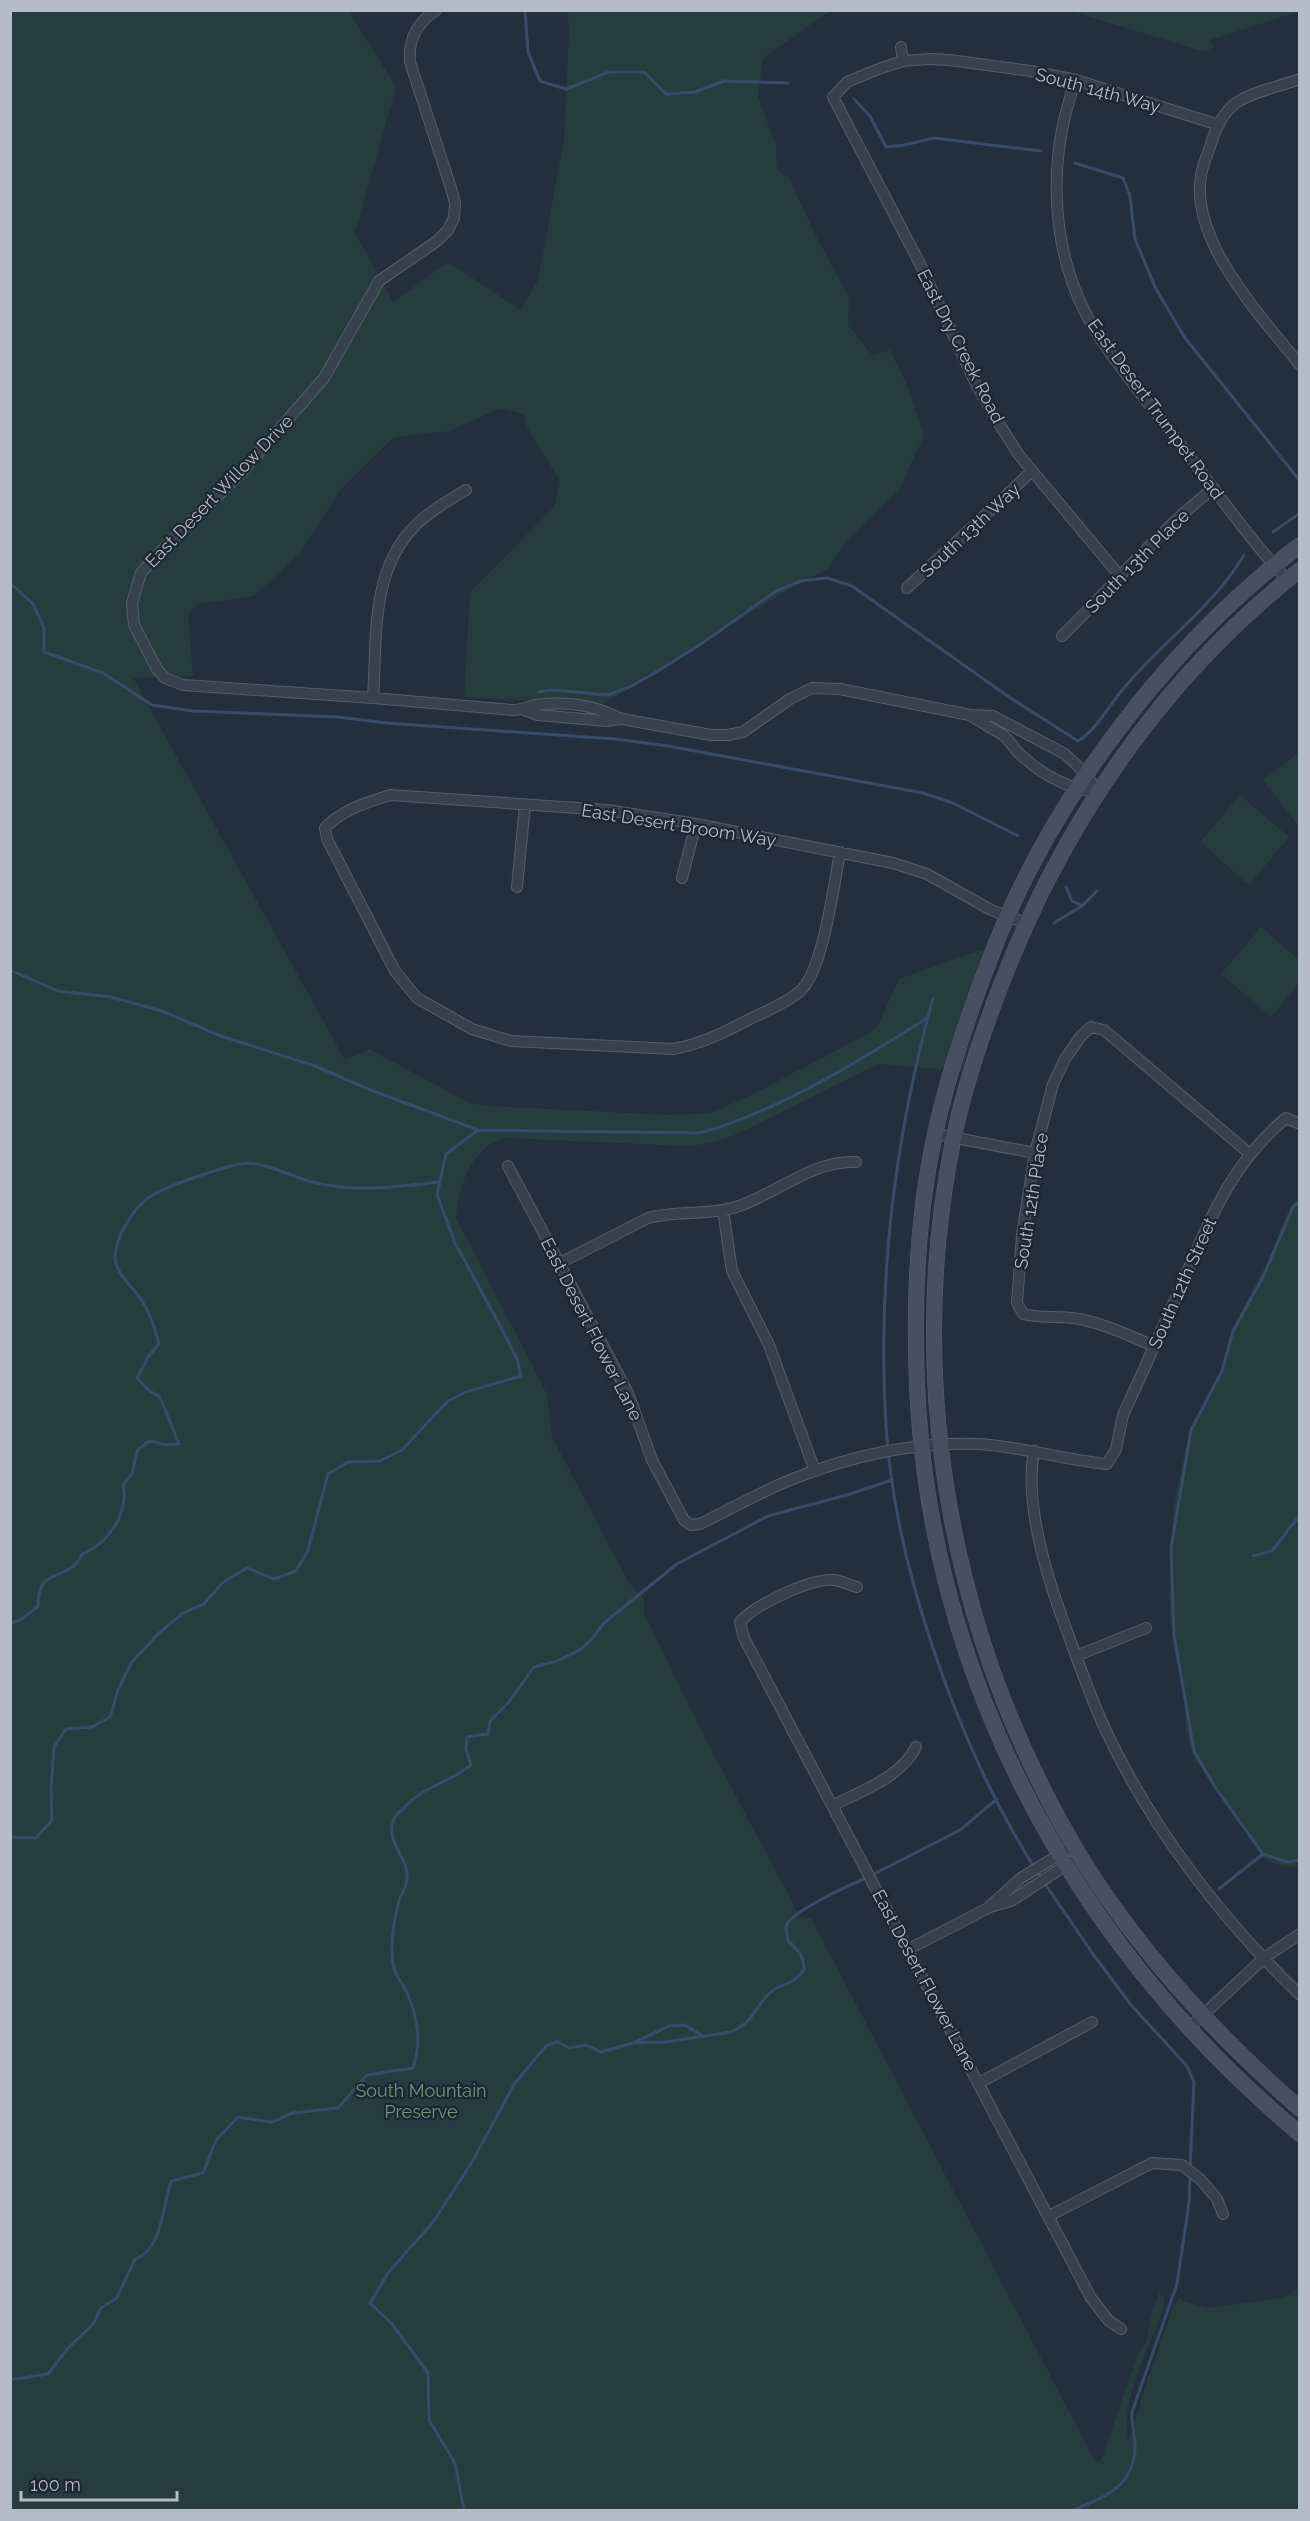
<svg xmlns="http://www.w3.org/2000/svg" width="1310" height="2521" font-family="Raleway,sans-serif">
<rect width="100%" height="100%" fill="#242f3e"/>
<!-- green -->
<path fill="#263c3f" d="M 127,10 L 349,11 L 396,87 L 355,233 L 393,302 L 448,262 L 521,310 L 538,280 L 564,139 L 569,29 L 567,11 L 830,11 L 763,58 L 758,96 L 776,146 L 777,170 L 789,178 L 814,232 L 849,298 L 848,325 L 872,355 L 890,350 L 906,382 L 924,436 L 899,490 L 847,540 L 828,569 L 789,589 L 602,705 L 464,697 L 470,592 L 554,507 L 560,481 L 527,427 L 524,415 L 500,408 L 450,431 L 394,437 L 341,489 L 300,553 L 254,596 L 199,604 L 188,614 L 193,676 L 133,678 L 345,1060 L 369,1049 L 468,1102 L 487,1106 L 670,1115 L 711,1113 L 747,1097 L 868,1034 L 878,1025 L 899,979 L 971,953 L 1004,946 L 986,988 L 962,1071 L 878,1064 L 746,1130 C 725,1140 707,1145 684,1146 L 506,1138 C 471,1146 459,1186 456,1218 L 547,1394 L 552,1437 L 629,1583 L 644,1600 L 644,1614 L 713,1753 L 801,1918 L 811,1918 L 1095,2461 L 1101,2461 L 1138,2353 C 1149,2342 1147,2336 1150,2322 C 1151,2312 1156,2303 1159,2293 L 1165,2298 L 1163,2310 C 1148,2350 1121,2397 1128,2440 L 1140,2407 L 1141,2398 L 1174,2305 L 1180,2298 L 1181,2300 L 1206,2308 L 1284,2298 L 1299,2288 L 1299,2510 L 11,2510 L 11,11 Z
M 1071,11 L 1299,10 L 1300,11 L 1211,40 L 1214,47 L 1204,52 Z
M 1299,752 L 1299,827 L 1263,780 Z
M 1240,795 L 1289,837 L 1249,885 L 1200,842 Z
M 1261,927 L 1299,960 L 1299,983 L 1271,1017 L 1221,974 Z
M 1299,1198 L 1300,1865 C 1285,1870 1271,1864 1260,1854 L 1194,1758 L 1186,1733 L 1184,1700 L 1172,1641 L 1169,1596 L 1170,1563 L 1173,1510 L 1189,1432 L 1224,1364 L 1234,1325 L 1269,1259 L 1290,1207 Z"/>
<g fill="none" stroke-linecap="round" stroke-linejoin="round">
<!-- stream -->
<path stroke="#394c67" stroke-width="3" d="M 525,10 L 528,52 L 540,81 L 566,89 L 609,72 L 644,72 L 666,94 L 695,92 L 724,81 L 788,83
M 854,99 L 870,116 L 886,147 L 904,145 L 934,138 L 1041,151
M 1075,163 L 1123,178 L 1130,196 L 1135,239 L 1156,289 L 1185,338 L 1300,481
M 1273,532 L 1300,513
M 10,583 L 33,604 L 44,628 L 44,652 L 103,673 L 152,705 L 193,711 L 338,717 L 387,723 L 615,739 L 668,746 L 923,793 L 953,803 L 1018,836
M 538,692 L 554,690 L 608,695 L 630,687 L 653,674 L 701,644 L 776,591 L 801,581 L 827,578 L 852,586 L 1009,697 L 1078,741 C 1098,728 1108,707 1123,689 C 1161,643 1214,606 1244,555
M 1066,887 L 1072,901 L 1081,905
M 1054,923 L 1082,906 L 1097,891
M 10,970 L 58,991 L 111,997 L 162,1011 L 221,1036 L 315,1066 L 368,1089 L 478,1130 L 700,1133 C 776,1112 860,1061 927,1018
M 933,998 C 895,1137 877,1282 886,1426 C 895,1570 962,1757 1041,1878
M 1253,1556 L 1272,1551 L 1300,1515
M 10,1624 L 24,1618 L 38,1606 C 39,1572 52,1581 74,1566 C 78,1563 79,1559 82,1555 C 86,1551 93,1549 98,1545 C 116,1530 128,1508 123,1485 L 132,1474 L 137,1451 L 149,1441 L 167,1445 L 179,1444 L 160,1397 L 148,1390 L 137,1378 L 148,1357 L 159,1344 C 155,1328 150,1312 140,1298 C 132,1286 114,1272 115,1256 C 116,1236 132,1211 148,1198 C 163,1187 234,1162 251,1163 C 271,1165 293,1177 312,1182 C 355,1193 397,1187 439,1182
M 10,1837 L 36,1838 L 52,1820 L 51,1789 L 54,1747 L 66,1729 L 92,1727 L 110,1717 L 118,1690 L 131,1663 L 158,1634 L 183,1613 L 204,1604 L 222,1583 L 247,1568 L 274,1579 L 296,1571 L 308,1550 L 328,1474 L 348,1462 L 380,1461 L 402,1450 L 448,1401 L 466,1392 L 521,1376 L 517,1359 L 503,1331 L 455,1243 L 437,1195 L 446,1154 L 478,1130
M 1263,1854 L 1287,1862 L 1300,1860
M 872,1875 L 960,1830 L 997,1799
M 1045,1884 L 1093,1954 L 1131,2005 L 1187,2066 L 1194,2082 L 1190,2168
M 1219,1889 L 1263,1854 L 1215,1787 L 1194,1751 L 1174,1634 L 1171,1548 L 1191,1430 L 1222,1371 L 1233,1331 L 1263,1277 L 1293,1207 L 1300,1201
M 635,2042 L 669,2026 L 685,2025 L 701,2035
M 10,2380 L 48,2374 L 68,2348 L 93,2324 L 101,2308 L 117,2298 L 135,2259 C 162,2250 163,2206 171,2181 L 203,2173 L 216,2140 L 238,2117 L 272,2122 L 293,2113 L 338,2108 L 367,2075 L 413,2068 C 422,2041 418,2015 405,1989 C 401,1981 394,1973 393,1964 C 390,1945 394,1920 399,1901 C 401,1894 407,1886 407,1879 C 409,1857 384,1842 394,1819 C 395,1816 400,1811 403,1809 C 423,1786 449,1783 471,1765 L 466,1749 L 467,1737 L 488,1734 L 490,1721 L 509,1702 L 534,1667 L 557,1661 L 578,1651 L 590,1641 L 604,1623 L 677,1564 L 768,1516 L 847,1495 L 892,1480
M 464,2510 L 455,2463 L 429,2420 L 428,2373 L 392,2324 L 370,2303 L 388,2273 L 434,2221 L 472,2162 L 515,2083 L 547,2045 L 558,2042 L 569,2048 L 586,2045 L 601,2052 L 633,2043 L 665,2042 L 731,2032 C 758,2020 754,2003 776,1988 C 780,1986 785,1985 789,1983 C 795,1980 800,1975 804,1970 C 804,1957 798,1949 788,1941 C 788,1937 786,1931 786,1927 C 787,1913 852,1884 866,1878
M 1074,2510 C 1104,2497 1132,2488 1135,2450 C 1136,2438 1131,2425 1132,2412 L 1177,2284 L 1189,2203 L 1190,2175"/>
<defs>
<path id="street" d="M 436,10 C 417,23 408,39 410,62 L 451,188 L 455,203 L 454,218 L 448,230 L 437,241 L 379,281 L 324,378 L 242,472 L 157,555 L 141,573 L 132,603 L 134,625 L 157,669 L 165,678 L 183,685 L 373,698 L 512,710 C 524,710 533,704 544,704 C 573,702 596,706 622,719
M 901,47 L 903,61
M 1300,79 C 1281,86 1251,92 1236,103 C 1221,114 1214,133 1209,150 C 1206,158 1202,167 1201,176 C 1190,242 1262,317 1300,365
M 1076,80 C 1045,164 1050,262 1100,338 C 1123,373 1151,406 1177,440 C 1213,487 1247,536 1287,580
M 1119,575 L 1019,455 L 996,419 L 976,384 L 919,262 L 833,97 L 847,82 L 881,68 L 903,61 L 929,59 L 949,60 L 1031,71 L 1076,80 L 1219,125
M 907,588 L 1032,471
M 1062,636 C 1113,586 1157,532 1214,488
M 373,698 C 377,640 370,572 414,527 C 428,512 449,500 466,490
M 524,710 L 538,715 L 606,721 L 622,719 L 711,735 L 728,735 L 743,732 L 790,699 L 812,688 L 840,689 L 970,715 L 993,716 L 1065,754 L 1087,775 L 1097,792
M 970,715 C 981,723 992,728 1003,735 C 1011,741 1014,750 1022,756 C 1043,775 1068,789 1097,792
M 840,852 C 834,884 823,973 799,992 C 785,1004 766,1011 750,1019 C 725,1032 702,1044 673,1049 L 511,1041 L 472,1029 L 417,998 L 395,971 L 327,839 L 325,828 C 343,809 366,803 390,795 L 607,810 L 696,824 L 893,863 L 927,874 L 991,910 L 1026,923
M 682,878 L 696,824
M 517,887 L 525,805
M 935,1134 L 1035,1153
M 508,1166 L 628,1393 L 652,1460 L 684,1520 L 691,1525 L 700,1524 C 730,1509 759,1493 790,1480 C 847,1457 915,1441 977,1444 C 1021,1446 1063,1460 1107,1464 L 1116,1449 L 1123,1415 C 1143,1372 1162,1329 1181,1286 C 1208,1223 1231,1163 1286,1118 L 1300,1124
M 723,1210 L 732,1271 L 769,1345 L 815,1471
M 560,1263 L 648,1218 C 677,1210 707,1216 736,1207 C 777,1194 811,1160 856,1162
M 1154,1346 C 1130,1336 1105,1324 1079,1319 C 1061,1315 1042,1319 1023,1314 L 1017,1303 L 1022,1235 L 1035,1153 L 1053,1084 L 1065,1059 L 1081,1036 L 1091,1027 L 1104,1030 L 1250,1154
M 1034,1451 C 1024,1503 1046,1574 1064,1623 C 1077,1658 1089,1694 1105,1729 C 1151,1827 1221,1919 1300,1995
M 857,1587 C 850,1585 841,1581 834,1580 C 810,1578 755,1605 740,1622 L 744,1638 L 1091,2298 L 1109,2321 L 1121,2329
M 1076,1656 L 1146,1628
M 834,1805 C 863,1790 900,1778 916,1747
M 990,1906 L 1021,1878 L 1067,1850
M 909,1949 L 990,1907 L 1011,1901 L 1071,1862
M 1189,2028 L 1264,1958 L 1300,1934
M 979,2083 L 1092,2022
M 1049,2216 L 1152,2163 L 1182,2165 L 1201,2180 L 1217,2199 L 1223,2214"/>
<path id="secondary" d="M 1300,545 C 1168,645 1047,804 990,959 C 968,1016 948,1073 935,1134 C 920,1202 915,1273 916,1343 C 917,1654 1063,1936 1300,2134
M 1300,570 C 1174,668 1078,802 1016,948 C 990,1010 967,1074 953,1141 C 904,1385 952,1643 1080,1856 C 1138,1951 1216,2035 1300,2109"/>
</defs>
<!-- street casing -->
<use href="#street" stroke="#565f6c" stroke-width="12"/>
<!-- secondary casing -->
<use href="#secondary" stroke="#565f6c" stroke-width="16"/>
<!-- street -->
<use href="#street" stroke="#38414e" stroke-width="10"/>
<!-- secondary -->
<use href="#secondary" stroke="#465061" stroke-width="15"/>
</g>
<g text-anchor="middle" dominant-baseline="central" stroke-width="4.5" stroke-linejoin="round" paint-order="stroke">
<!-- street labels -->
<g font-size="18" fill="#b4bcc9" stroke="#1d2633">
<text transform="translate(1098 90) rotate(15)">South 14th Way</text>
<text transform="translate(961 346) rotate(63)">East Dry Creek Road</text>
<text transform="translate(1156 409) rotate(54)">East Desert Trumpet Road</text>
<text transform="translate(219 491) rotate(-46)">East Desert Willow Drive</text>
<text transform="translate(970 530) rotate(-43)">South 13th Way</text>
<text transform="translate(1137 561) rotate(-45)">South 13th Place</text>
<text transform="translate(679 825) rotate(9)">East Desert Broom Way</text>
<text transform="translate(1031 1201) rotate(-81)">South 12th Place</text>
<text transform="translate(1182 1283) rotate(-66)">South 12th Street</text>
<text transform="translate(592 1329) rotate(63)">East Desert Flower Lane</text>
<text transform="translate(925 1980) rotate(62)">East Desert Flower Lane</text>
</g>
<!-- park labels -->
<g font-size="18" fill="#6b9a76" stroke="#1d2633">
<text x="421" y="2090">South Mountain<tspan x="421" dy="21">Preserve</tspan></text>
</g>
</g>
<!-- border -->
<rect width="1310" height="2521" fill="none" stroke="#b4bcc9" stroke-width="24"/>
<!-- scale -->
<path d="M21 2491v9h156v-9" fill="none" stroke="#b4bcc9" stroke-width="3"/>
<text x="30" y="2491" font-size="18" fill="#b4bcc9" stroke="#1d2633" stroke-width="4.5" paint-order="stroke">100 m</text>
</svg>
